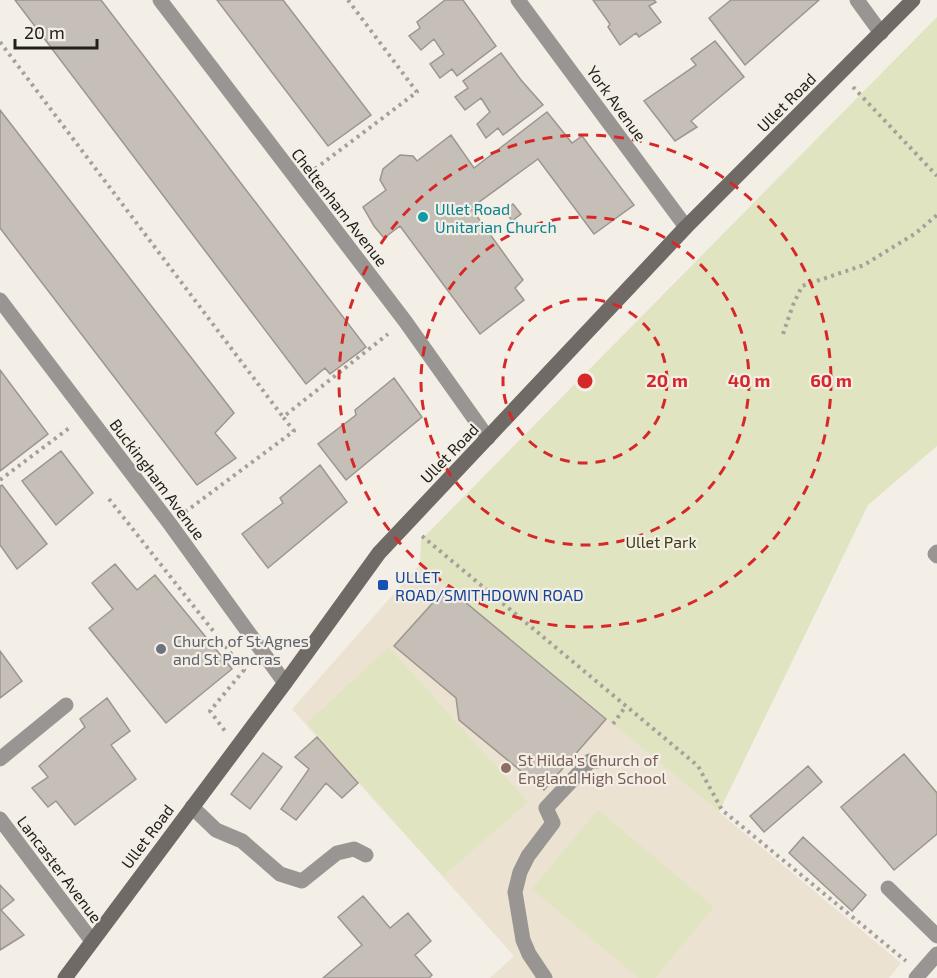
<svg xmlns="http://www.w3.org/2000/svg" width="937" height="978" font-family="'Exo 2',sans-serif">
<rect width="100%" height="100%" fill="#f4efe6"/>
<!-- built -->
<path fill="#ebe2d2" d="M 420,564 L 901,963 L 889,978 L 490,978 L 514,956 L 292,709 Z"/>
<!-- green -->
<path fill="#e0e4c1" d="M 937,17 L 937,446 L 868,505 L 719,812 L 420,564 L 421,540 Z
M 389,647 L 528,802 L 443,876 L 307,723 Z
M 598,810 L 714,907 L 655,978 L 639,978 L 532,889 Z"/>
<!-- building -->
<path fill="#c6bfb7" stroke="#9c968e" stroke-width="1.5" d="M 15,0 L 101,0 L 366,347 L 330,374 L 325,368 L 306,384 Z
M 217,0 L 283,0 L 371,115 L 328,146 Z
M 445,0 L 463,0 L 496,46 L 457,76 L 452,69 L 440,78 L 430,64 L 444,54 L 434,39 L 421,50 L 409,36 L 420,28 L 417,22 Z
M 593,0 L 654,0 L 656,2 L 649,6 L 661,22 L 639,37 L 636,33 L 620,45 L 608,27 L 610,24 Z
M 731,0 L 819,0 L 745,65 L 709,18 Z
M 715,41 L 744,77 L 691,121 L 697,127 L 675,141 L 644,101 L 696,65 L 691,59 Z
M 501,53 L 521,80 L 543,105 L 503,135 L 498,128 L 486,138 L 477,124 L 490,112 L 481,98 L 465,110 L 455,97 L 468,88 L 463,81 Z
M 0,110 L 234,413 L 215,433 L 236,458 L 197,485 L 0,228 Z
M 547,112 L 572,143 L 582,136 L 634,205 L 594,234 L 538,159 L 471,208 L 523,280 L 515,288 L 524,300 L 480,334 L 400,226 L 384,238 L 374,226 L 363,207 L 386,190 L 380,180 L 383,169 L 400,155 L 413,156 L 417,161 L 451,135 L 474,168 Z
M 513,204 L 521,214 L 512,221 L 505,211 Z
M 0,370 L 48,434 L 0,471 Z
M 394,378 L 422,417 L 346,480 L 318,444 L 356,415 L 355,410 Z
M 61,451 L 93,493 L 56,525 L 22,481 Z
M 320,465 L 347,502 L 268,568 L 242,534 L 283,503 L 280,498 Z
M 2,485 L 47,544 L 17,569 L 0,545 L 0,486 Z
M 115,564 L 137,590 L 155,575 L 232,669 L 166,723 L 89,628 L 113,609 L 92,583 Z
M 447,587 L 606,719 L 544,790 L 459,720 L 456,698 L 394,646 Z
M 0,651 L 22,681 L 0,698 Z
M 107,698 L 130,731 L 111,745 L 136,779 L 75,825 L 56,801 L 48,807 L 32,788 L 48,777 L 39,766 L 85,727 L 80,719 Z
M 317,737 L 358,783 L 342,798 L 326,783 L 296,820 L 281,809 L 309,769 L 295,757 Z
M 263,753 L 282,767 L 250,809 L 231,794 Z
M 904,754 L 937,793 L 937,834 L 894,870 L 841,807 Z
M 808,766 L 822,782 L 764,832 L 750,816 Z
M 803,837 L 866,895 L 852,911 L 789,853 Z
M 0,885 L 14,900 L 1,910 L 24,935 L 0,950 Z
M 363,896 L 390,928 L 408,913 L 431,941 L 415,955 L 432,975 L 429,978 L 323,978 L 362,945 L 338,917 Z"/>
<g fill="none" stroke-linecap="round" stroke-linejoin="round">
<!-- path -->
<path stroke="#a5a19a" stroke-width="4" stroke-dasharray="3 4.5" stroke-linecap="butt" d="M 0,42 L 283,417
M 853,87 L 937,176
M 315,169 L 417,92 L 348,0
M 783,334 L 793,305 L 802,286 L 864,265 L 916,233 L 937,215
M 0,480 L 72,426
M 109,499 L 244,670 L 210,711 L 225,731
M 185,512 L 294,431 L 283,417 L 388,334
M 422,536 L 698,766 L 722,810 L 906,961
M 613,724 L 626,706"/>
<!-- service -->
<path stroke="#999593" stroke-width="15" d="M 937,552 L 935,554 L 937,556
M 0,759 L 66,705
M 192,807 L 216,830 L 242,841 L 280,874 L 302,881 L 337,853 L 354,849 L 366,855
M 888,888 L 937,936"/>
<!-- pedestrian -->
<path stroke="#999593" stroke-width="15" d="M 545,978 L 529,954 L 523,940 L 515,892 L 520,872 L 528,856 L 553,823 L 546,808 L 590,761 L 597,761"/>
<!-- minor -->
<path stroke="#999593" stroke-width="15" d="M 160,0 L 405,321 L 488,438
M 518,0 L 686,227
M 857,0 L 881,33
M 0,300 L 170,524 L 285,683
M 0,819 L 92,941
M 916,978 L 937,954"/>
<!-- secondary -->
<path stroke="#706a67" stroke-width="15" d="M 65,978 L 285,683 L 379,553 L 686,227 L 913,0"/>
</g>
<!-- distance rings -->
<g fill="none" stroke="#d62828" stroke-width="3" stroke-dasharray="10 8">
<circle cx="585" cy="381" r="82"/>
<circle cx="585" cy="381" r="164"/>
<circle cx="585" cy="381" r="246"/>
</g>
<!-- markers -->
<circle fill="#0f9aa8" stroke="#f4efe6" stroke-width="2" cx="423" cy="217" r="6"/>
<rect fill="#1a4fb4" stroke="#f4efe6" stroke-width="2" x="377" y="579" width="12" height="12" rx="3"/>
<circle fill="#6b7280" stroke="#f4efe6" stroke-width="2" cx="161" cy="649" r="6"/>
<circle fill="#8d6e63" stroke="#f4efe6" stroke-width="2" cx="506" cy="768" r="6"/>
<g text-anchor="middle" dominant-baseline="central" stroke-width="4.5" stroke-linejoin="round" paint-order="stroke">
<!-- street labels -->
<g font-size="16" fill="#22201c" stroke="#f4efe6">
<text transform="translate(786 102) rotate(-45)">Ullet Road</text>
<text transform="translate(617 103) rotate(54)">York Avenue</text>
<text transform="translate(340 207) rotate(52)">Cheltenham Avenue</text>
<text transform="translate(449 453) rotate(-46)">Ullet Road</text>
<text transform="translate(158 479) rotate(53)">Buckingham Avenue</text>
<text transform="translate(147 836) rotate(-53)">Ullet Road</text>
<text transform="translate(60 869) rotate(53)">Lancaster Avenue</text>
</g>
<!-- culture labels -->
<g font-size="16" fill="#0d838f" stroke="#f4efe6" text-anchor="start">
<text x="435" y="208">Ullet Road<tspan x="435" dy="18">Unitarian Church</tspan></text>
</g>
<!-- park labels -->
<g font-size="16" fill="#3b3d10" stroke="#f4efe6">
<text x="661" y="541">Ullet Park</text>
</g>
<!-- transit labels -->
<g font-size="16" fill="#164399" stroke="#f4efe6" text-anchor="start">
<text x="395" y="576">ULLET<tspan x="395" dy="18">ROAD/SMITHDOWN ROAD</tspan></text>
</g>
<!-- worship labels -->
<g font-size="16" fill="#5b616d" stroke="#f4efe6" text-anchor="start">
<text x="173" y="640">Church of St Agnes<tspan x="173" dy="18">and St Pancras</tspan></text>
</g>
<!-- education labels -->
<g font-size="16" fill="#785e54" stroke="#f4efe6" text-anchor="start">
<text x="518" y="759">St Hilda's Church of<tspan x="518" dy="18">England High School</tspan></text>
</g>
</g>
<circle cx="585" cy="381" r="9" fill="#d62828" stroke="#f4efe6" stroke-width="3"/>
<g font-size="18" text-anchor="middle" font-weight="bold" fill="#d62828" stroke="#f4efe6" stroke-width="4.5" stroke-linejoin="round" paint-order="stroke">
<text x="667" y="387">20 m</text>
<text x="749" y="387">40 m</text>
<text x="831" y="387">60 m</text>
</g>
<!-- scale -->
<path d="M15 39v9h82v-9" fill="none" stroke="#22201c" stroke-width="3"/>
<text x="24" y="39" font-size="18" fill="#22201c" stroke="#f4efe6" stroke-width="4.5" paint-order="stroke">20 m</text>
</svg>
